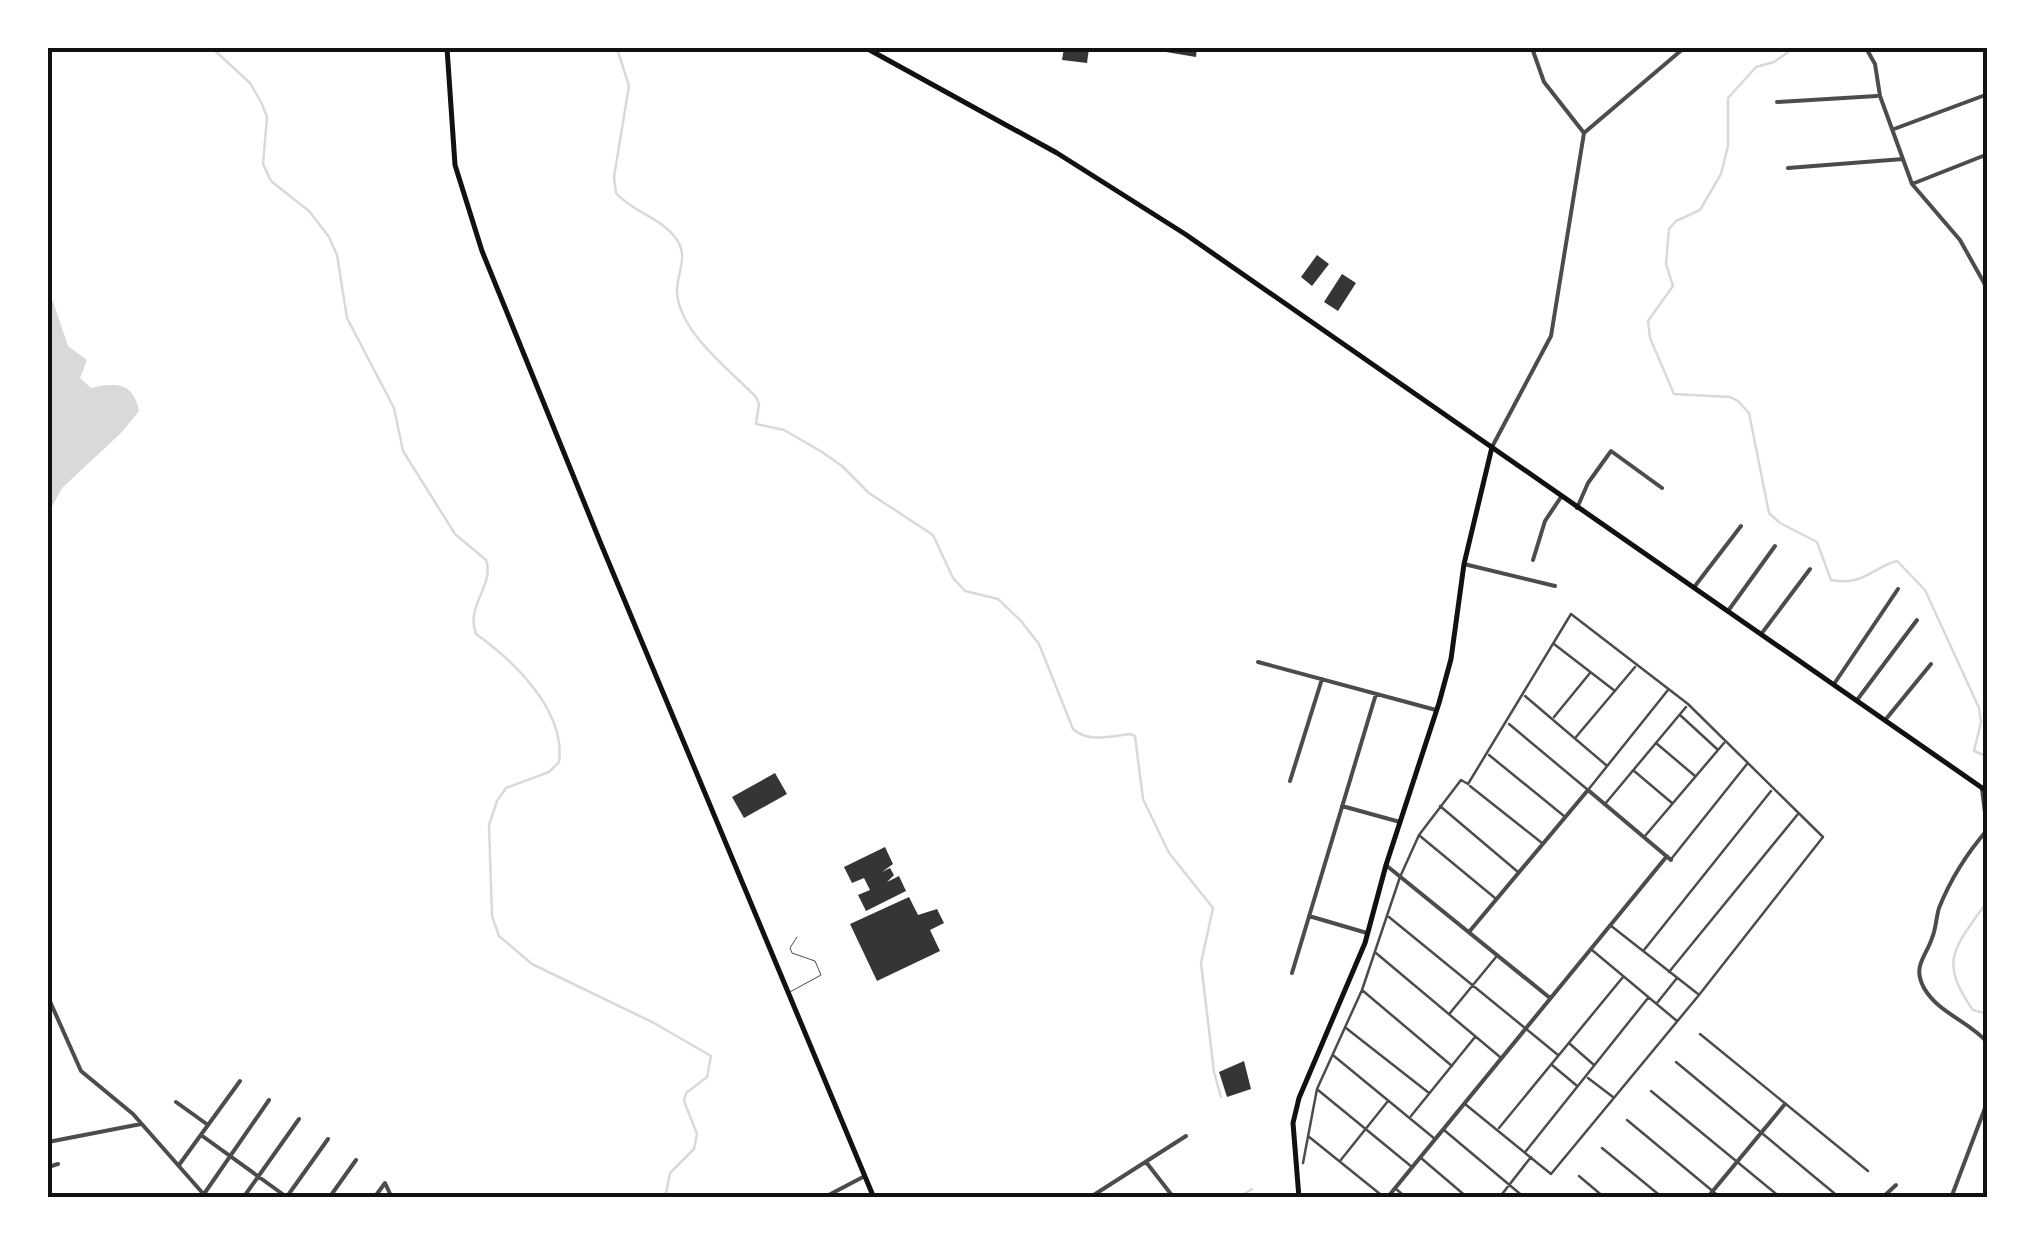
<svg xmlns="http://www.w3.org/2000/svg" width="2035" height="1245" font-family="'Alegreya Sans',sans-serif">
<rect width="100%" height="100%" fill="#fff"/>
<!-- water -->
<path fill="#d9d9d9" d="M 50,293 L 68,346 L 87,360 L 80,378 L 91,388 C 115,383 133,381 139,411 L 122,432 L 62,488 L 48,514 L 48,295 Z"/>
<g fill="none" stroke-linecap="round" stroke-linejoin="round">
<!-- stream -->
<path stroke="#d9d9d9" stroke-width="2.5" d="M 212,48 L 250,83 L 262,104 L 267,117 L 263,164 L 271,181 L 309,211 L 329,237 L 337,255 L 347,318 L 394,408 L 403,451 L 455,534 L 486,560 C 495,585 465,606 476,634 C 514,661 566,711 559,762 L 549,772 L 506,788 L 497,801 L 489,825 L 492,916 L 499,936 L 532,964 L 654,1023 L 711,1056 L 707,1077 L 686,1093 L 684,1101 L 697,1134 L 694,1149 L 670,1173 L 665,1198
M 617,48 L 629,86 L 614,177 L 616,193 C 632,212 663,218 677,240 C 689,258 676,274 677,293 C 680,333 730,370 756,397 L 759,404 L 756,424 L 784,430 L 822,452 L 842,466 L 869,493 L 933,535 L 953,578 L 965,591 L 998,599 L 1021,621 L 1039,644 L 1073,729 C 1088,743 1111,736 1130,734 L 1135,736 L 1143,799 L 1169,853 L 1213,908 L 1201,963 L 1214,1072 L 1221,1097
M 1794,48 L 1774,62 L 1756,67 L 1728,98 L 1728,146 L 1721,174 L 1700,210 L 1676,221 L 1669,229 L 1666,264 L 1673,286 L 1648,321 L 1650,338 L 1674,394 L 1730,397 L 1738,401 L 1749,413 L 1769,513 L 1780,523 L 1817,542 L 1831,580 C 1865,586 1871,568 1897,561 L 1925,590 L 1979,708 L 1981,722 L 1974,751 L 1988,757
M 1988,900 C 1957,946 1936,959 1973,1010 L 1988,1014
M 1238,1198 L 1252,1189"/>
</g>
<!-- building -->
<path fill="#353535" d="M 1064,48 L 1089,48 L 1087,63 L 1062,60 Z
M 1142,48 L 1197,48 L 1196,57 Z
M 1317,255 L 1329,264 L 1312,286 L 1301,277 Z
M 1342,274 L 1356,283 L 1338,311 L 1324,302 Z
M 775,773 L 787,794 L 744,818 L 732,797 Z
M 885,847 L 893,864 L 882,872 L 890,868 L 894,875 L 887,882 L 899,876 L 906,891 L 866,911 L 858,895 L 870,890 L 864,878 L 852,883 L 844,867 Z
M 909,897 L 918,915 L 937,909 L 944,923 L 930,930 L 940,951 L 877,981 L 850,924 Z
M 1244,1061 L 1251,1089 L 1227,1097 L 1219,1072 Z"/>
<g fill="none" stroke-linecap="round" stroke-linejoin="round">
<!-- service -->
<path stroke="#4c4c4c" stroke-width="1" d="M 790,992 L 821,975 L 815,961 L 792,953 L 790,948 L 797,937"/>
<!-- pedestrian -->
<path stroke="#4c4c4c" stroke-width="2.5" d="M 1554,644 L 1615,691
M 1525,696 L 1606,765
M 1680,715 L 1717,749
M 1554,717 L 1590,673
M 1509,724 L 1588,790 L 1668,690
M 1576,737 L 1635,667
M 1656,743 L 1695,776
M 1489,755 L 1564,816
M 1633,770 L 1672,803
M 1470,786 L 1542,843
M 1605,804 L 1686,707
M 1440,806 L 1518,872
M 1420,836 L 1495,898
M 1645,836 L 1724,743
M 1672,858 L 1747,764
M 1389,917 L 1558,1055
M 1610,925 L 1698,994
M 1592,950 L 1677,1021
M 1644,950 L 1771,791
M 1376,953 L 1500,1057
M 1669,972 L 1798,814
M 1362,990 L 1452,1066
M 1657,1003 L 1677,978
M 1450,1013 L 1496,957
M 1346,1028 L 1429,1093
M 1700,1034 L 1868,1171
M 1570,1044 L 1594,1065
M 1334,1056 L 1435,1139
M 1676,1062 L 1840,1198
M 1552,1065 L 1576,1085
M 1588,1078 L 1613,1097
M 1318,1090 L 1412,1167
M 1651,1091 L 1781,1198
M 1411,1116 L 1475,1037
M 1627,1120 L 1721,1198
M 1499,1128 L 1623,977
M 1444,1130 L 1525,1198
M 1308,1136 L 1385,1198
M 1602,1148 L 1663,1198
M 1526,1151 L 1648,998
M 1421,1158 L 1468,1198
M 1340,1161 L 1388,1101
M 1303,1163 L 1317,1089 L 1362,990 L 1400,877 L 1419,835 L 1461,780 L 1468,784 L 1571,614 L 1688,704 L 1823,837 L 1699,995 L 1551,1174 L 1465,1104
M 1579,1176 L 1605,1198
M 1396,1189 L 1407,1198
M 1116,1194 L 1119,1198
M 1499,1198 L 1531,1157"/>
<!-- minor -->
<path stroke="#4c4c4c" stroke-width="4" d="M 1532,48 L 1544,82 L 1584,133
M 1866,48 L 1875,64 L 1880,96 L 1912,184 L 1960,240 L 1988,290
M 1777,102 L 1877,96
M 1894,129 L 1988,94
M 1788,168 L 1903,159
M 1912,184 L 1988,154
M 1492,447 L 1551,336 L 1584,133 L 1684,48
M 1577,508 L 1588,483 L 1611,451 L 1662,488
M 1533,560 L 1545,521 L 1561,497
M 1464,564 L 1555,586
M 1695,586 L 1741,526
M 1728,611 L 1775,546
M 1762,633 L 1810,569
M 1258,662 L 1436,710
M 1834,684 L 1898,589
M 1857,700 L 1917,620
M 1886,719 L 1931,664
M 1290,781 L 1322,679
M 1982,789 L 1987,829
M 1342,806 L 1400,822
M 1988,829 C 1967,853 1951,878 1939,908 C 1936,918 1936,929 1932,938 C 1926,957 1912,966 1924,988 C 1938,1013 1969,1021 1988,1043
M 1387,866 L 1550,998
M 1309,916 L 1367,933
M 1469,932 L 1588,790 L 1671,860
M 1292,973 L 1376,694
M 48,997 L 81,1071 L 133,1114 L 207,1198
M 176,1102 L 208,1125
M 201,1135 L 288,1198
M 48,1142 L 141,1124
M 1146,1162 L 1174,1198
M 179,1165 L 240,1081
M 48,1167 L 58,1164
M 204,1194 L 269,1100
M 243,1198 L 299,1119
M 286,1198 L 328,1139
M 329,1198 L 356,1160
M 374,1198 L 385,1183 L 392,1198
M 823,1198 L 863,1177
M 1089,1198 L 1186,1136
M 1387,1198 L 1667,856
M 1707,1198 L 1785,1104
M 1882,1198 L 1896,1185
M 1951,1198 L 1988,1100"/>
<!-- secondary -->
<path stroke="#111" stroke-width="5" d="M 1299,1198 L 1293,1123 L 1299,1098 L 1365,943 L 1386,865 L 1439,703 L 1451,659 L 1464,564 L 1492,447"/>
<!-- primary -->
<path stroke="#111" stroke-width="5" d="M 447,48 L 455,165 L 482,251 L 601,544 L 874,1198
M 866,48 L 1057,153 L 1185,234 L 1988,792"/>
</g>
<!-- border -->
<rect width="2035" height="1245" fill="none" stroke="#ffffff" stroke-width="100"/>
<rect x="50" y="50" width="1935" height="1145" fill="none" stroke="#111" stroke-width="4"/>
</svg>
